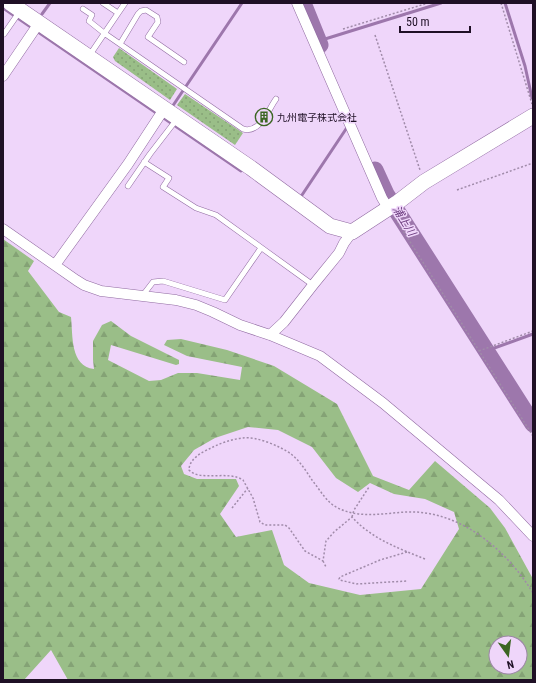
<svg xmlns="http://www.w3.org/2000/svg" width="536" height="683" font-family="'Roboto Condensed','Noto Sans JP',sans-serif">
<defs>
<pattern id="grass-dots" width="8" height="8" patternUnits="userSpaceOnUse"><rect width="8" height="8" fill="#9abe88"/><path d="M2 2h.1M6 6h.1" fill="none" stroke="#84a275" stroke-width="1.8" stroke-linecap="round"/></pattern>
<pattern id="forest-firs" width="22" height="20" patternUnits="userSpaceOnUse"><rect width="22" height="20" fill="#9abe88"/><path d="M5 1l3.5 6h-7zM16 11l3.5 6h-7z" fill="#84a275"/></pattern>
</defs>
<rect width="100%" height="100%" fill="#efd6fa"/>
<!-- grass -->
<path fill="url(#grass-dots)" d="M 119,48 L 177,89 L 170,100 L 115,61 L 113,57 Z
M 185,94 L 243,133 L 235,145 L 177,105 Z"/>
<!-- forest -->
<path fill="url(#forest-firs)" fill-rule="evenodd" d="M 3,239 L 34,261 L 28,271 L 59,312 L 71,317 C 73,336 70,366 94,369 L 93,360 L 93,341 L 102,325 L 111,321 L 131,336 L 179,360 L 179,364 L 176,365 L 111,345 L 108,360 L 149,381 L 161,380 L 178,373 L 197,373 L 240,380 L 242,367 L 187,356 L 164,345 L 167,340 L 181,339 L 227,350 L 274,366 L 337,404 L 373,476 L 409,490 L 435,461 L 490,508 L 505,528 L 533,579 L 533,680 L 68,680 L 51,650 L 24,680 L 3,680 ZM 248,427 L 278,430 L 312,447 L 336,478 L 358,492 L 370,483 L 394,494 L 425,499 L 454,512 L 459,529 L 421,589 L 360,595 L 309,583 L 284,565 L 272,530 L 236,537 L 220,514 L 239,486 L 236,479 L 197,479 L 184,474 L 181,466 L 194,450 L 215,438 ZM 496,643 L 520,643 L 520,667 L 496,667 Z"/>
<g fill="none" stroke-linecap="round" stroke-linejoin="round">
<!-- stream -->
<path stroke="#9d77ac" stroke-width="3" d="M 505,3 L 525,66 L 532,98
M 3,8 L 241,171
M 42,14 L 50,3
M 325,39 L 441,3
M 172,107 L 242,3
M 302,195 L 348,126
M 486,351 L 533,334"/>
<!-- river -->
<path stroke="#9d77ac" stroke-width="17" d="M 303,3 L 320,45
M 375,170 L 386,194 L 533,424"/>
<defs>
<path id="lane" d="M 103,3 L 118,13
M 83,9 L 92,15 L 89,21 L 104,33 L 243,129 C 260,134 268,110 276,99
M 4,34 L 20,11
M 120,44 L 138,14 L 141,11 L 146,10 L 157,17 L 158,22 L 148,37 L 184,62
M 89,56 L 125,3
M 144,162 L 169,178 L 163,187 L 196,208 L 216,215 L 313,285
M 128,186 L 150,154 L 177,119
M 143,295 L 153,282 L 163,281 L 225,300 L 261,248"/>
<path id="street" d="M 297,3 L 382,198 L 388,208
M 3,76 L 39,23
M 3,229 L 76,280 L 84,285 L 101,291 L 176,300 L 196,305 L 213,312 L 240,325 L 270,335 L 320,356 L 383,403 L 499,500 L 533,536
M 55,265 L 128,164 L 164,109
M 270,335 L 284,322 L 313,285 L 339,253 L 344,243 L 352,232"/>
<path id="secondary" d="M 10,3 L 251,168 L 330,226 L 352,232 L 398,202 L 424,182 L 533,116"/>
</defs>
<!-- lane casing -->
<use href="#lane" stroke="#906aa1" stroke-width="6"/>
<!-- street casing -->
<use href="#street" stroke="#906aa1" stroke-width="11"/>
<!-- secondary casing -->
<use href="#secondary" stroke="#906aa1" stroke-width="16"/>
<!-- path -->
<path stroke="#a08ba9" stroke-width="1.5" stroke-dasharray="2 2" stroke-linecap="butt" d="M 501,3 L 532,104
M 343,29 L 428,3
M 375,35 L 420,170
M 457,190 L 533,163
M 395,218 L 533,436
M 479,351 L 533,331
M 232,508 L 248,488
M 352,517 L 354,510 L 369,487
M 407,552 L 380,560 L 340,577 L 339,579 L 340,580 L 356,584 L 407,581
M 425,559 C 398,548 372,539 352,517 L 334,532 L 326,541 L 323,561 L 305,551 L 289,528 L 285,525 L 265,525 L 260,522 L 253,498 L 243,480 C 228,470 200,482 189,470 C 189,459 202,452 211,448 C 221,443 232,439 243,438 C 256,436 280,446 291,454 C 300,461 306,471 312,480 C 320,490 327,503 338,508 C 360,519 384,513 407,512 C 460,510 507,550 533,593
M 323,561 L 326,567"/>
<!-- lane -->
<use href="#lane" stroke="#fff" stroke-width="5"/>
<!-- street -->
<use href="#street" stroke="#fff" stroke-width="10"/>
<!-- secondary -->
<use href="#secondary" stroke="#fff" stroke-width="15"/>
</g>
<!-- icons -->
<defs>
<symbol id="building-ring" viewBox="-11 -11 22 22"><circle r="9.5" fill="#efd6fa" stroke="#3c6623" stroke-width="1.5"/><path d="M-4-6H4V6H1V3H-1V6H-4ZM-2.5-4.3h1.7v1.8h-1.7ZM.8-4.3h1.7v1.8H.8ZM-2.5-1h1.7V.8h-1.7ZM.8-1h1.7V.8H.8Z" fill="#3c6623"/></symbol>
</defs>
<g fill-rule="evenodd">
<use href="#building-ring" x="254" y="107" width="20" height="20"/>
</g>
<g text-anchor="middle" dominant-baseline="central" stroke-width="3" stroke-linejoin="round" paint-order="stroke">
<!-- poi labels -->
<g font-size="10" fill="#1f1025" stroke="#efd6fa" text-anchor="start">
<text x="277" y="117">九州電子株式会社</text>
</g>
<!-- water labels -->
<g font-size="11" font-style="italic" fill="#68377b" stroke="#efd6fa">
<text transform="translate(404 221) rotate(58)">浦上川</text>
</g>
</g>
<!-- border -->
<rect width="536" height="683" fill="none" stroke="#1f1025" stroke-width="8"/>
<!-- north arrow -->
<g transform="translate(508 655) rotate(166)"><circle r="19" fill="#efd6fa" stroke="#9c87a5"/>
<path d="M0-3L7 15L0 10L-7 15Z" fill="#3c6623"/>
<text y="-6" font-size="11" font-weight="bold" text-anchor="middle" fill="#1f1025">N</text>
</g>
<!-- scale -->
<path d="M400 26v6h70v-6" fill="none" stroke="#1f1025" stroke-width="2"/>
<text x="406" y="26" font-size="12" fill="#1f1025" stroke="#efd6fa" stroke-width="3" paint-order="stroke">50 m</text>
</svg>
